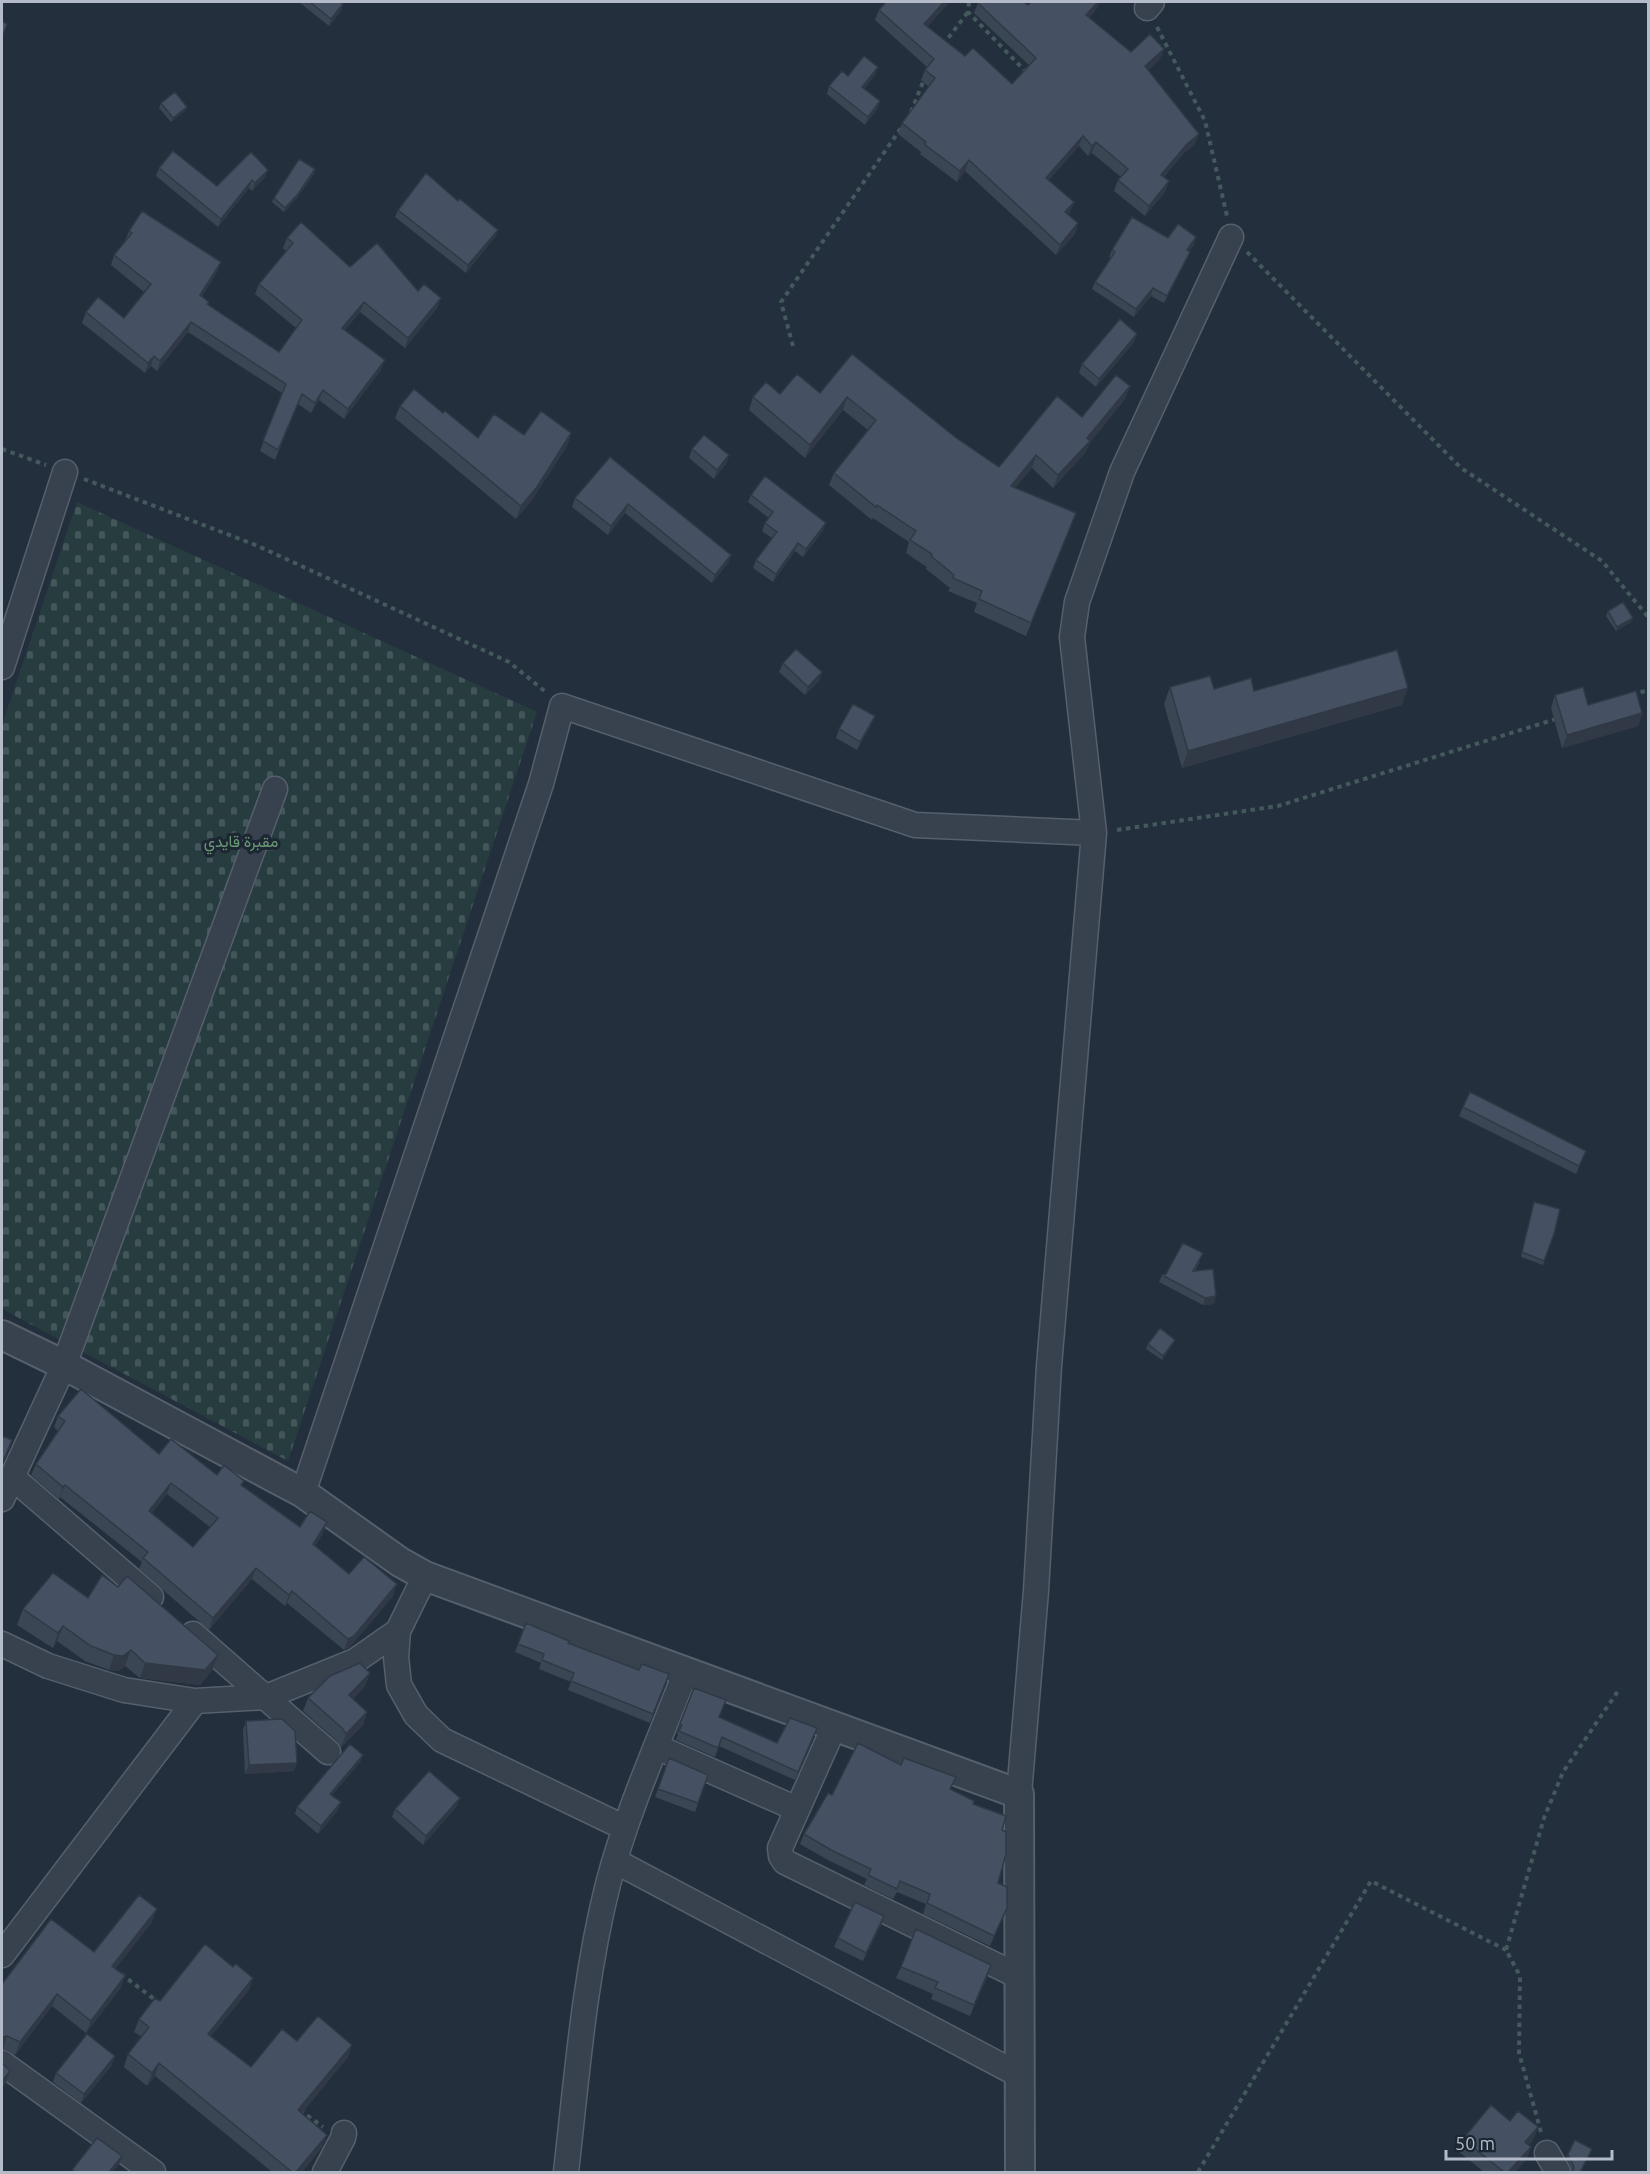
<svg xmlns="http://www.w3.org/2000/svg" width="1650" height="2174" font-family="Ubuntu,Vazirmatn,sans-serif">
<defs>
<pattern id="cemetery-stones" width="16" height="16" patternUnits="userSpaceOnUse" patternTransform="scale(1.5)"><rect width="16" height="16" fill="#263c3f"/><path d="M2 7V4a2 2 0 0 1 4 0v3zM10 15v-3a2 2 0 0 1 4 0v3z" fill="#435659"/></pattern>
</defs>
<rect width="100%" height="100%" fill="#242f3e"/>
<!-- cemetery -->
<path fill="url(#cemetery-stones)" d="M 77,502 L 537,712 L 288,1461 L 2,1309 L 2,725 Z"/>
<g fill="none" stroke-linecap="round" stroke-linejoin="round">
<defs>
<path id="minor" d="M 1147,8 L 1152,2
M 2,667 L 65,472
M 1094,833 L 1072,637 L 1077,602 L 1122,472 L 1231,237
M 12,1477 L 151,1597
M 303,1493 L 541,784 L 562,706 L 915,825 L 1094,833 L 1049,1366 L 1036,1591 L 1019,1794
M 2,1499 L 64,1365 L 275,789
M 398,1631 L 396,1657 L 399,1685 L 416,1715 L 442,1740 L 625,1828
M 193,1634 L 328,1752
M 2,1644 L 48,1666 L 124,1690 L 195,1701 L 266,1697 L 355,1661 L 398,1631 L 425,1576
M 835,1725 L 780,1848 L 781,1856 L 785,1862 L 1018,1976
M 657,1747 L 797,1809
M 615,1861 L 1021,2076
M 2,1955 L 195,1701
M 2,2063 L 153,2172
M 1547,2153 L 1558,2172
M 325,2172 L 343,2138 L 344,2133
M 566,2172 C 577,2076 584,1979 608,1884 C 627,1811 659,1741 686,1671"/>
<path id="tertiary" d="M 2,1335 L 64,1365 L 303,1493 L 400,1562 L 425,1576 L 1019,1794 L 1020,2172"/>
</defs>
<!-- minor casing -->
<use href="#minor" stroke="#565f6c" stroke-width="27"/>
<!-- tertiary casing -->
<use href="#tertiary" stroke="#565f6c" stroke-width="32"/>
<!-- path -->
<path stroke="#44595c" stroke-width="4" stroke-dasharray="4.5 4.5" stroke-linecap="butt" d="M 969,2 L 968,12 L 1027,73
M 1157,27 L 1205,121 L 1227,216
M 943,45 L 968,12
M 911,112 L 925,77
M 1247,252 L 1461,468 L 1602,561 L 1648,617
M 793,346 L 781,302 L 901,128
M 2,449 L 46,465
M 84,479 L 258,546 L 509,662 L 547,693
M 1632,695 L 1648,690
M 1117,830 L 1278,806 L 1559,718
M 121,1974 L 158,2002
M 300,2110 L 323,2127
M 1541,2132 L 1519,2053 L 1520,1976 L 1506,1950 L 1544,1818 L 1563,1772 L 1620,1688
M 1198,2172 L 1371,1881 L 1506,1950"/>
<!-- minor -->
<use href="#minor" stroke="#38414e" stroke-width="24"/>
<!-- tertiary -->
<use href="#tertiary" stroke="#38414e" stroke-width="28"/>
</g>
<!-- wall -->
<path fill="#3b4654" fill-rule="evenodd" d="M 299,2 L 340,2 L 343,4 L 341,11 L 329,26 Z
M 978,3 L 1098,7 L 1089,18 L 1131,52 L 1164,49 L 1160,59 L 1148,70 L 1195,144 L 1183,154 L 1164,177 L 1165,192 L 1145,216 L 1114,191 L 1118,180 L 1121,177 L 1092,153 L 1088,156 L 1079,146 L 1049,180 L 1074,202 L 1070,212 L 1068,214 L 1078,223 L 1075,234 L 1056,255 L 965,171 L 957,182 L 920,154 L 921,152 L 898,134 L 902,123 L 929,87 L 921,80 L 925,70 L 927,67 L 875,20 L 879,10 L 927,27 L 965,56 L 1012,84 L 1029,65 L 974,13 Z
M 875,75 L 864,89 L 880,101 L 877,109 L 865,125 L 827,94 L 829,86 L 848,76 Z
M 161,103 L 187,107 L 185,111 L 171,122 L 159,108 Z
M 159,168 L 217,186 L 268,170 L 265,177 L 252,191 L 249,188 L 218,227 L 156,176 Z
M 315,169 L 314,174 L 297,198 L 284,212 L 272,202 L 274,198 Z
M 458,201 L 498,230 L 495,237 L 466,273 L 395,217 L 398,210 Z
M 129,231 L 217,272 L 202,296 L 209,302 L 208,305 L 279,352 L 296,328 L 255,294 L 259,284 L 286,251 L 283,248 L 287,238 L 350,267 L 418,291 L 441,298 L 437,308 L 405,348 L 360,312 L 345,330 L 381,370 L 344,419 L 319,400 L 311,413 L 298,404 L 275,460 L 260,451 L 282,393 L 188,332 L 157,371 L 151,366 L 145,373 L 82,323 L 86,312 L 124,318 L 144,292 L 111,265 L 114,255 L 125,241 Z
M 1168,238 L 1194,245 L 1189,251 L 1187,259 L 1164,303 L 1151,296 L 1134,317 L 1092,289 L 1095,282 L 1111,258 L 1109,257 L 1112,250 Z
M 1134,342 L 1096,387 L 1079,373 L 1082,364 Z
M 852,354 L 955,437 L 999,467 L 1082,417 L 1130,386 L 1125,399 L 1089,444 L 1085,453 L 1053,488 L 1032,468 L 1015,488 L 1071,526 L 1026,636 L 974,612 L 977,603 L 948,591 L 950,588 L 926,569 L 927,567 L 906,553 L 909,542 L 873,518 L 872,520 L 829,485 L 834,473 L 868,430 L 843,410 L 805,458 L 749,410 L 753,397 L 780,394 L 820,393 Z
M 400,406 L 443,413 L 478,438 L 571,433 L 567,446 L 532,500 L 516,519 L 395,418 Z
M 692,449 L 729,455 L 726,464 L 714,479 L 689,458 Z
M 610,457 L 731,555 L 728,563 L 712,583 L 625,513 L 608,535 L 572,507 L 575,498 Z
M 751,495 L 823,531 L 803,557 L 795,551 L 773,582 L 753,568 L 756,560 L 772,538 L 762,531 L 765,523 L 769,518 L 748,502 Z
M 1608,611 L 1633,618 L 1631,622 L 1616,631 L 1606,616 Z
M 783,663 L 822,672 L 819,681 L 805,695 L 779,672 Z
M 1170,687 L 1254,691 L 1402,705 L 1182,768 L 1164,704 Z
M 1555,695 L 1588,705 L 1642,713 L 1638,726 L 1562,748 L 1551,708 Z
M 875,716 L 871,725 L 857,750 L 836,738 L 839,729 Z
M 1463,1107 L 1586,1151 L 1576,1174 L 1459,1116 Z
M 1534,1202 L 1554,1234 L 1543,1265 L 1521,1257 Z
M 1200,1261 L 1195,1271 L 1214,1304 L 1203,1305 L 1159,1282 L 1162,1275 L 1166,1274 Z
M 1175,1340 L 1173,1344 L 1162,1360 L 1146,1349 L 1148,1344 Z
M 58,1416 L 243,1486 L 300,1527 L 323,1533 L 315,1546 L 349,1574 L 393,1596 L 350,1647 L 344,1650 L 287,1603 L 285,1606 L 252,1579 L 209,1630 L 139,1569 L 142,1562 L 60,1497 L 59,1499 L 31,1475 L 36,1464 L 58,1431 L 54,1427 ZM 167,1494 L 210,1527 L 193,1547 L 152,1513 Z
M 88,1598 L 218,1655 L 212,1670 L 200,1685 L 140,1678 L 125,1666 L 118,1671 L 109,1670 L 85,1661 L 57,1641 L 53,1648 L 17,1625 L 23,1609 Z
M 526,1623 L 568,1643 L 639,1670 L 669,1674 L 650,1723 L 568,1690 L 571,1682 L 539,1669 L 541,1663 L 515,1652 Z
M 370,1673 L 365,1686 L 353,1699 L 367,1712 L 363,1725 L 341,1747 L 337,1741 L 303,1711 L 308,1698 Z
M 694,1688 L 720,1718 L 777,1743 L 814,1736 L 795,1780 L 719,1746 L 715,1757 L 676,1740 L 678,1734 L 677,1733 Z
M 246,1721 L 294,1771 L 245,1774 L 243,1730 Z
M 363,1755 L 360,1762 L 332,1795 L 338,1810 L 318,1834 L 295,1814 L 297,1807 Z
M 669,1758 L 708,1775 L 695,1812 L 655,1797 Z
M 951,1790 L 973,1804 L 1002,1830 L 998,1883 L 1007,1908 L 990,1946 L 923,1914 L 926,1904 L 897,1892 L 893,1899 L 864,1885 L 867,1879 L 828,1860 L 800,1844 L 804,1834 L 832,1795 Z
M 460,1798 L 456,1807 L 423,1845 L 392,1817 L 395,1809 Z
M 152,1922 L 115,1969 L 125,1976 L 120,1989 L 86,2033 L 52,2006 L 15,2055 L 3,2049 L 2,2049 L 2,1984 L 94,1952 Z
M 881,1925 L 863,1961 L 834,1947 L 838,1938 Z
M 233,1967 L 253,1978 L 249,1990 L 211,2036 L 251,2067 L 297,2041 L 348,2057 L 302,2113 L 327,2135 L 322,2147 L 302,2172 L 272,2172 L 155,2076 L 147,2086 L 124,2067 L 128,2054 L 142,2037 L 134,2032 L 139,2019 L 160,2001 Z
M 901,1967 L 987,1977 L 970,2016 L 931,1999 L 933,1994 L 896,1978 Z
M 112,2065 L 81,2103 L 53,2082 L 56,2073 Z
M 1510,2121 L 1538,2127 L 1533,2140 L 1529,2145 L 1531,2147 L 1526,2160 L 1515,2172 L 1484,2172 L 1458,2151 L 1463,2139 Z
M 1590,2153 L 1581,2172 L 1572,2172 L 1567,2158 L 1568,2154 Z"/>
<!-- shaded-wall -->
<path fill="#303945" d="M 944,2 L 950,2 L 920,35 L 924,24 Z
M 1098,2 L 1100,2 L 1098,7 L 1083,26 L 1086,15 Z
M 343,4 L 341,11 L 329,26 L 331,19 Z
M 1164,49 L 1160,59 L 1142,77 L 1145,66 Z
M 878,67 L 875,75 L 859,95 L 862,87 Z
M 880,101 L 877,109 L 865,125 L 868,117 Z
M 187,107 L 185,111 L 171,122 L 173,118 Z
M 1199,134 L 1195,144 L 1183,154 L 1157,185 L 1161,175 L 1187,144 Z
M 1083,136 L 1079,146 L 1042,188 L 1046,178 Z
M 1096,142 L 1092,153 L 1088,156 L 1092,146 Z
M 969,160 L 965,171 L 957,182 L 960,171 Z
M 315,169 L 314,174 L 297,198 L 284,212 L 285,208 Z
M 268,170 L 265,177 L 252,191 L 255,183 Z
M 252,180 L 249,188 L 218,227 L 221,219 Z
M 1169,181 L 1165,192 L 1145,216 L 1149,206 Z
M 1074,202 L 1070,212 L 1061,222 L 1065,212 Z
M 1078,223 L 1075,234 L 1056,255 L 1060,245 Z
M 498,230 L 495,237 L 466,273 L 468,265 Z
M 1196,237 L 1194,245 L 1184,258 L 1187,250 Z
M 1190,252 L 1187,259 L 1164,303 L 1167,296 Z
M 221,262 L 217,272 L 197,305 L 200,295 Z
M 1153,288 L 1151,296 L 1134,317 L 1136,309 Z
M 441,298 L 437,308 L 405,348 L 408,338 Z
M 364,302 L 360,312 L 339,338 L 342,328 Z
M 191,322 L 188,332 L 157,371 L 160,361 Z
M 1137,334 L 1134,342 L 1096,387 L 1099,379 Z
M 154,356 L 151,366 L 145,373 L 148,363 Z
M 385,360 L 381,370 L 344,419 L 348,409 Z
M 1130,386 L 1125,399 L 1089,444 L 1085,453 L 1053,488 L 1058,475 Z
M 323,390 L 319,400 L 311,413 L 315,403 Z
M 847,397 L 843,410 L 805,458 L 810,445 Z
M 571,433 L 567,446 L 532,500 L 516,519 L 521,506 Z
M 729,455 L 726,464 L 714,479 L 717,470 Z
M 1036,455 L 1032,468 L 1006,499 L 1011,486 Z
M 628,504 L 625,513 L 608,535 L 611,526 Z
M 826,523 L 823,531 L 803,557 L 806,549 Z
M 798,543 L 795,551 L 773,582 L 776,574 Z
M 731,555 L 728,563 L 712,583 L 715,575 Z
M 1633,618 L 1631,622 L 1616,631 L 1617,627 Z
M 822,672 L 819,681 L 805,695 L 808,687 Z
M 1408,688 L 1402,705 L 1182,768 L 1188,751 Z
M 1642,713 L 1638,726 L 1562,748 L 1567,735 Z
M 875,716 L 871,725 L 857,750 L 860,742 Z
M 1216,1296 L 1214,1304 L 1203,1305 L 1205,1298 Z
M 1175,1340 L 1173,1344 L 1162,1360 L 1163,1356 Z
M 171,1483 L 167,1494 L 145,1522 L 149,1511 Z
M 65,1485 L 60,1497 L 59,1499 L 63,1487 Z
M 327,1522 L 323,1533 L 309,1555 L 313,1544 Z
M 256,1568 L 252,1579 L 209,1630 L 213,1618 Z
M 397,1584 L 393,1596 L 350,1647 L 344,1650 L 348,1639 Z
M 292,1591 L 287,1603 L 285,1606 L 289,1595 Z
M 63,1626 L 57,1641 L 53,1648 L 58,1633 Z
M 131,1650 L 125,1666 L 118,1671 L 109,1670 L 114,1655 Z
M 218,1655 L 212,1670 L 200,1685 L 140,1678 L 145,1663 Z
M 370,1673 L 365,1686 L 344,1708 L 349,1695 Z
M 367,1712 L 363,1725 L 341,1747 L 346,1734 Z
M 363,1755 L 360,1762 L 327,1801 L 330,1794 Z
M 297,1763 L 294,1771 L 245,1774 L 249,1765 Z
M 460,1798 L 456,1807 L 423,1845 L 426,1836 Z
M 341,1802 L 338,1810 L 318,1834 L 321,1826 Z
M 1007,1908 L 1003,1918 L 990,1946 L 994,1936 Z
M 157,1909 L 152,1922 L 107,1979 L 112,1966 Z
M 884,1916 L 881,1925 L 863,1961 L 866,1953 Z
M 991,1965 L 987,1977 L 970,2016 L 974,2005 Z
M 125,1976 L 120,1989 L 86,2033 L 91,2021 Z
M 253,1978 L 249,1990 L 203,2046 L 208,2034 Z
M 57,1994 L 52,2006 L 15,2055 L 20,2042 Z
M 7,2036 L 3,2049 L 2,2049 L 2,2037 Z
M 352,2045 L 348,2057 L 294,2123 L 298,2110 Z
M 115,2056 L 112,2065 L 81,2103 L 84,2094 Z
M 159,2063 L 155,2076 L 147,2086 L 152,2073 Z
M 10,2071 L 6,2083 L 2,2088 L 2,2081 Z
M 1538,2127 L 1533,2140 L 1520,2155 L 1525,2142 Z
M 327,2135 L 322,2147 L 302,2172 L 296,2172 Z
M 1531,2147 L 1526,2160 L 1515,2172 L 1508,2172 Z
M 122,2156 L 119,2165 L 113,2172 L 109,2172 Z"/>
<!-- building -->
<path fill="#455162" stroke="#303945" stroke-width="1.5" fill-rule="evenodd" d="M 310,2 L 340,2 L 343,4 L 331,19 Z
M 886,2 L 944,2 L 924,24 L 965,56 L 973,48 L 1012,84 L 1036,58 L 978,3 L 979,2 L 1024,2 L 1028,5 L 1031,2 L 1098,2 L 1086,15 L 1131,52 L 1150,34 L 1164,49 L 1145,66 L 1199,134 L 1187,144 L 1161,175 L 1169,181 L 1149,206 L 1118,180 L 1128,169 L 1096,142 L 1092,146 L 1083,136 L 1046,178 L 1074,202 L 1065,212 L 1078,223 L 1060,245 L 969,160 L 960,171 L 924,144 L 926,142 L 902,123 L 935,78 L 925,70 L 934,59 L 879,10 Z
M 2,21 L 7,24 L 2,37 Z
M 864,56 L 878,67 L 862,87 L 880,101 L 868,117 L 829,86 L 842,71 L 848,76 Z
M 175,92 L 187,107 L 173,118 L 161,103 Z
M 173,151 L 217,186 L 251,152 L 268,170 L 255,183 L 252,180 L 221,219 L 159,168 Z
M 299,159 L 315,169 L 298,194 L 285,208 L 274,198 Z
M 426,173 L 458,201 L 460,199 L 498,230 L 468,265 L 398,210 Z
M 142,211 L 221,262 L 200,295 L 209,302 L 207,304 L 279,352 L 302,320 L 259,284 L 293,243 L 287,238 L 301,222 L 350,267 L 377,243 L 418,291 L 424,284 L 441,298 L 408,338 L 364,302 L 342,328 L 385,360 L 348,409 L 323,390 L 315,403 L 302,394 L 278,450 L 263,441 L 286,384 L 191,322 L 160,361 L 154,356 L 148,363 L 86,312 L 98,297 L 124,318 L 151,284 L 114,255 L 132,233 L 129,231 Z
M 1132,217 L 1168,238 L 1178,224 L 1196,237 L 1187,250 L 1190,252 L 1167,296 L 1153,288 L 1136,309 L 1095,282 L 1115,252 L 1112,250 Z
M 1120,319 L 1137,334 L 1099,379 L 1082,364 Z
M 852,354 L 955,437 L 999,467 L 1057,396 L 1082,417 L 1116,375 L 1130,386 L 1087,438 L 1090,441 L 1058,475 L 1036,455 L 1011,486 L 1076,513 L 1031,623 L 979,599 L 982,591 L 953,578 L 954,575 L 931,556 L 932,554 L 910,540 L 916,531 L 877,505 L 876,507 L 834,473 L 876,420 L 847,397 L 810,445 L 753,397 L 766,382 L 780,394 L 797,374 L 820,393 Z
M 414,389 L 443,413 L 445,411 L 478,438 L 494,414 L 524,435 L 541,411 L 571,433 L 537,487 L 521,506 L 400,406 Z
M 704,435 L 729,455 L 717,470 L 692,449 Z
M 610,457 L 731,555 L 715,575 L 628,504 L 611,526 L 575,498 Z
M 765,476 L 826,523 L 806,549 L 798,543 L 776,574 L 756,560 L 777,532 L 765,523 L 773,512 L 751,495 Z
M 1623,602 L 1633,618 L 1617,627 L 1608,611 Z
M 796,649 L 822,672 L 808,687 L 783,663 Z
M 1397,650 L 1408,688 L 1188,751 L 1170,687 L 1210,676 L 1214,689 L 1251,678 L 1254,691 Z
M 1583,687 L 1588,705 L 1636,691 L 1642,713 L 1567,735 L 1555,695 Z
M 853,704 L 875,716 L 860,742 L 839,729 Z
M 1470,1092 L 1586,1151 L 1579,1166 L 1463,1107 Z
M 1534,1202 L 1560,1209 L 1554,1234 L 1544,1261 L 1522,1252 Z
M 1183,1243 L 1203,1253 L 1193,1271 L 1213,1269 L 1216,1296 L 1205,1298 L 1162,1275 L 1166,1274 Z
M 1160,1328 L 1175,1340 L 1163,1356 L 1148,1344 Z
M 81,1389 L 159,1454 L 171,1439 L 217,1475 L 224,1465 L 244,1481 L 241,1485 L 300,1527 L 310,1511 L 327,1522 L 313,1544 L 349,1574 L 364,1557 L 397,1584 L 354,1636 L 348,1639 L 292,1591 L 289,1595 L 256,1568 L 213,1618 L 143,1558 L 148,1552 L 65,1485 L 63,1487 L 36,1464 L 65,1421 L 58,1416 ZM 171,1483 L 218,1518 L 193,1547 L 149,1511 Z
M 2,1436 L 12,1440 L 2,1464 Z
M 53,1573 L 88,1598 L 102,1575 L 118,1587 L 127,1576 L 218,1655 L 205,1670 L 145,1663 L 131,1650 L 123,1656 L 114,1655 L 91,1646 L 63,1626 L 58,1633 L 23,1609 Z
M 526,1623 L 569,1641 L 568,1643 L 639,1670 L 642,1664 L 669,1674 L 653,1714 L 571,1681 L 574,1673 L 542,1660 L 544,1654 L 518,1644 Z
M 360,1663 L 370,1673 L 349,1695 L 367,1712 L 346,1734 L 342,1728 L 308,1698 L 330,1676 Z
M 694,1688 L 726,1700 L 719,1717 L 777,1743 L 790,1718 L 817,1728 L 798,1772 L 722,1737 L 718,1748 L 679,1731 L 682,1725 L 680,1724 Z
M 282,1719 L 295,1731 L 297,1763 L 249,1765 L 246,1721 Z
M 858,1743 L 901,1765 L 904,1758 L 956,1777 L 950,1789 L 974,1801 L 973,1804 L 1006,1816 L 1002,1830 L 1006,1832 L 1006,1854 L 998,1883 L 1007,1887 L 1007,1908 L 994,1936 L 927,1903 L 930,1894 L 900,1881 L 897,1889 L 868,1875 L 871,1869 L 831,1850 L 804,1834 L 828,1793 L 832,1795 Z
M 350,1744 L 363,1755 L 330,1794 L 341,1802 L 321,1826 L 297,1807 Z
M 669,1758 L 708,1775 L 698,1803 L 658,1789 Z
M 429,1771 L 460,1798 L 426,1836 L 395,1809 Z
M 139,1895 L 157,1909 L 112,1966 L 125,1976 L 91,2021 L 57,1994 L 20,2042 L 7,2036 L 2,2037 L 2,1984 L 51,1919 L 94,1952 Z
M 855,1902 L 884,1916 L 866,1953 L 838,1938 Z
M 916,1929 L 991,1965 L 974,2005 L 935,1988 L 938,1982 L 901,1967 Z
M 205,1944 L 233,1967 L 236,1964 L 253,1978 L 208,2034 L 251,2067 L 282,2029 L 297,2041 L 318,2016 L 352,2045 L 298,2110 L 327,2135 L 296,2172 L 292,2172 L 159,2063 L 152,2073 L 128,2054 L 149,2027 L 139,2019 L 155,1998 L 160,2001 Z
M 87,2034 L 115,2056 L 84,2094 L 56,2073 Z
M 2,2063 L 10,2071 L 2,2081 Z
M 1491,2105 L 1510,2121 L 1518,2111 L 1538,2127 L 1525,2142 L 1531,2147 L 1508,2172 L 1504,2172 L 1463,2139 Z
M 97,2138 L 122,2156 L 109,2172 L 76,2172 L 72,2170 Z
M 1575,2140 L 1592,2149 L 1580,2172 L 1573,2172 L 1574,2167 L 1568,2154 Z"/>
<g text-anchor="middle" dominant-baseline="central" stroke-width="6" stroke-linejoin="round" paint-order="stroke">
<!-- park labels -->
<g font-size="16" fill="#6b9a76" stroke="#1d2633">
<text x="241" y="841">مقبرة قايدي</text>
</g>
</g>
<!-- border -->
<rect width="1650" height="2174" fill="none" stroke="#b4bcc9" stroke-width="6"/>
<!-- scale -->
<path d="M1446 2150v9h166v-9" fill="none" stroke="#b4bcc9" stroke-width="3"/>
<text x="1455" y="2150" font-size="18" fill="#b4bcc9" stroke="#1d2633" stroke-width="4.5" paint-order="stroke">50 m</text>
</svg>
